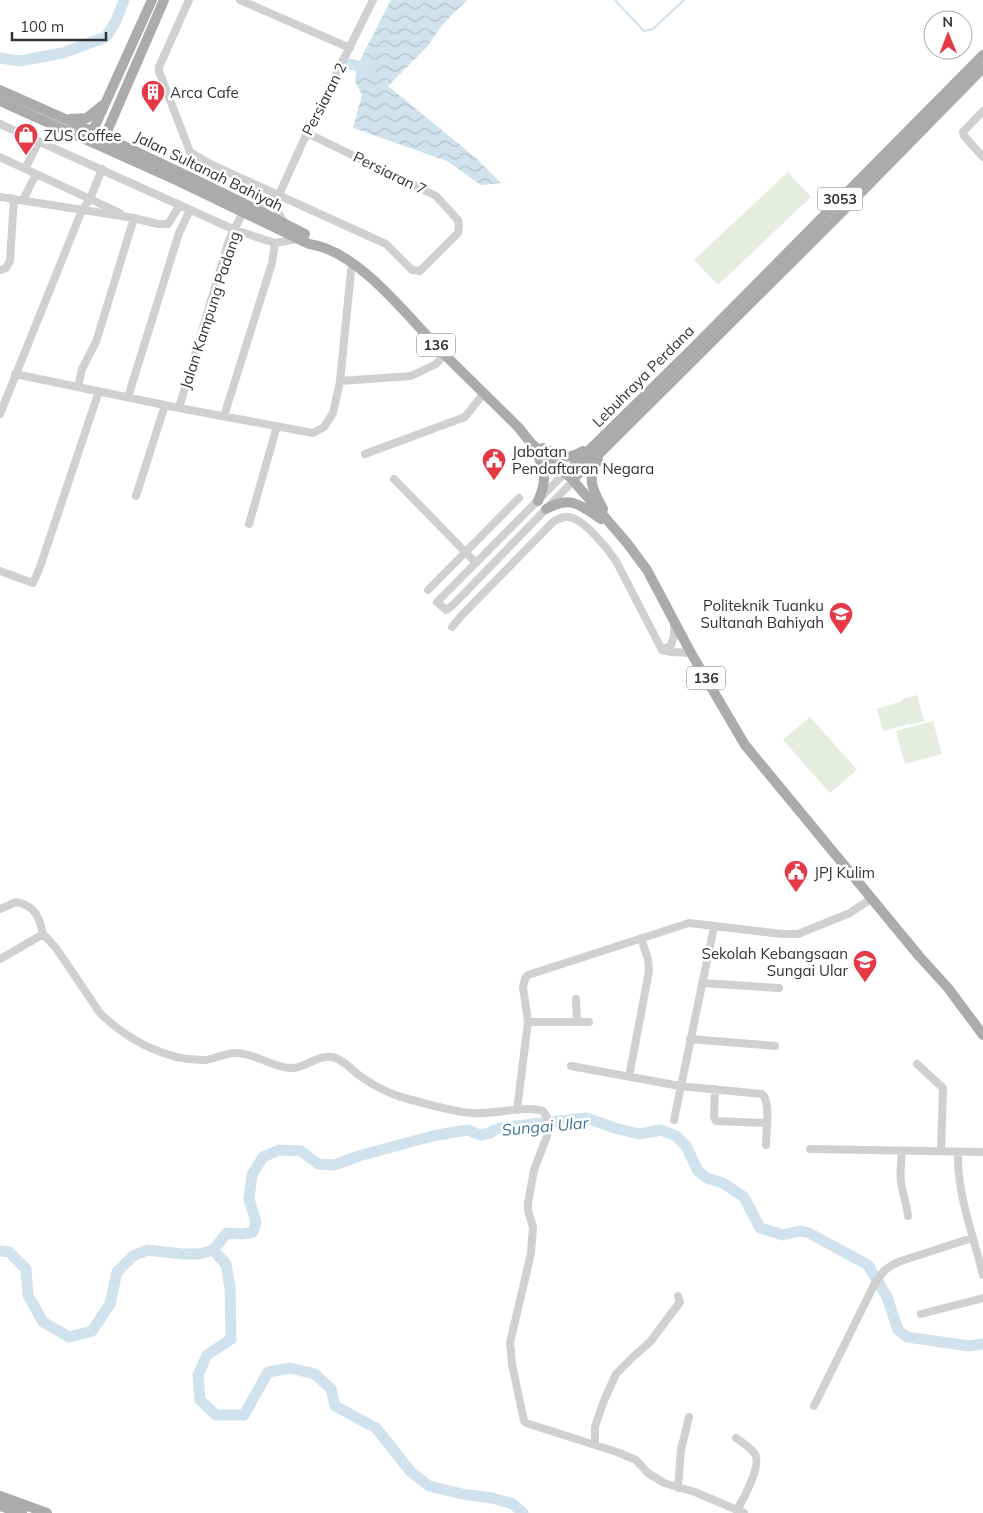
<svg xmlns="http://www.w3.org/2000/svg" width="983" height="1513" font-family="Mulish,sans-serif">
<defs>
<pattern id="water-waves" width="16" height="10" patternUnits="userSpaceOnUse" patternTransform="scale(1.25)"><rect width="16" height="10" fill="#cfe2ee"/><path d="M0 5q4-4 8 0t8 0" fill="none" stroke="#b2c2cd"/></pattern>
</defs>
<rect width="100%" height="100%" fill="#fff"/>
<!-- pitch -->
<path fill="#e6ecdf" d="M 788,172 L 811,197 L 718,285 L 694,260 Z
M 917,695 L 924,721 L 910,725 L 909,724 L 883,731 L 877,709 L 902,701 L 902,699 Z
M 810,717 L 857,770 L 830,793 L 783,740 Z
M 933,721 L 942,754 L 905,764 L 896,731 Z"/>
<!-- water -->
<path fill="url(#water-waves)" d="M 391,0 L 467,0 L 442,25 L 427,47 L 388,86 L 476,158 L 501,183 L 481,185 L 447,161 L 353,128 L 362,95 L 355,81 L 357,66 Z"/>
<g fill="none" stroke-linecap="round" stroke-linejoin="round">
<!-- stream -->
<path stroke="#cfe2ee" stroke-width="2" d="M 615,0 L 644,31 L 653,29 L 684,0"/>
<!-- river -->
<path stroke="#cfe2ee" stroke-width="11" d="M 0,58 L 19,61 L 63,53 L 106,37 L 116,21 L 124,0
M 351,64 L 370,70
M 213,1250 L 227,1233 L 243,1234 L 253,1232 L 256,1222 L 249,1199 L 252,1175 L 263,1157 L 279,1150 L 301,1151 L 318,1164 L 334,1165 L 362,1155 L 437,1135 L 468,1130 L 480,1135 L 490,1133 L 494,1130 L 506,1127 L 586,1118 L 615,1128 L 639,1134 L 661,1130 L 676,1136 L 686,1146 L 698,1171 L 707,1178 L 723,1183 L 744,1197 L 760,1228 L 783,1235 L 800,1231 L 809,1233 L 868,1265 L 887,1297 L 898,1330 L 907,1337 L 969,1346 L 983,1344
M 213,1250 L 226,1264 L 230,1288 L 231,1339 L 207,1355 L 198,1375 L 200,1400 L 216,1415 L 244,1415 L 268,1372 L 290,1368 L 315,1374 L 331,1389 L 335,1406 L 376,1428 L 411,1472 L 429,1486 L 462,1494 L 492,1498 L 513,1504 L 523,1513
M 0,1251 L 9,1252 L 26,1269 L 28,1295 L 43,1322 L 69,1337 L 92,1331 L 110,1304 L 117,1272 L 133,1256 L 147,1250 L 182,1254 L 199,1254 L 213,1250"/>
<!-- minor -->
<path stroke="#d0d0d0" stroke-width="8" d="M 189,0 L 159,67 L 159,71 L 190,152 L 210,164 L 386,244 L 412,270 L 420,271 L 458,233 L 459,226 L 458,220 L 436,196 L 307,133
M 240,0 L 350,48
M 983,111 L 963,132 L 964,136 L 983,157
M 0,124 L 235,230 L 275,243 L 272,263 L 224,416
M 0,157 L 120,213
M 25,169 L 39,141
M 0,197 L 134,218 L 158,224 L 168,224 L 180,205
M 23,200 L 36,174
M 256,207 L 264,208 L 277,199
M 285,224 C 279,215 276,210 277,199 L 307,133 L 373,0
M 275,243 L 298,239
M 0,270 L 6,268 L 10,261 L 14,199 L 11,198
M 15,374 L 179,408 L 313,433 L 324,427 L 333,413 L 340,381 L 351,271 L 354,264
M 340,381 L 411,376 L 436,364 L 445,354
M 78,387 L 82,369 L 96,342 L 134,218
M 128,397 L 179,233 L 190,210
M 179,408 L 229,240 L 243,212
M 0,414 L 82,210 L 90,199 L 102,169
M 365,454 L 465,417 L 484,393
M 568,470 L 437,602 L 446,610 L 453,605 L 577,477
M 394,479 L 476,563
M 136,496 L 165,405
M 249,524 L 277,426
M 0,571 L 33,583 L 40,567 L 99,391
M 428,590 L 519,498
M 674,622 L 674,636 L 671,645 L 662,650 L 671,652 L 691,653
M 452,627 L 462,615 L 554,521 C 559,519 564,516 569,517 C 584,519 608,549 616,561 L 662,650
M 0,909 L 16,902 C 35,905 40,918 43,935
M 0,959 L 40,936 L 45,936 L 56,948 L 100,1013 C 126,1039 166,1061 205,1060 C 216,1059 226,1052 238,1053 C 256,1054 276,1069 293,1068 C 307,1067 317,1055 332,1057 C 344,1059 353,1072 363,1078 C 376,1087 392,1095 408,1099 C 428,1104 450,1111 471,1113 C 492,1115 525,1105 543,1111 L 547,1117 L 547,1136 L 534,1170 L 528,1203 L 528,1211 L 533,1227 L 531,1253 L 510,1343 L 512,1364 L 524,1421 L 526,1423 L 617,1452 L 636,1460 L 648,1473 L 664,1483 L 695,1492 L 744,1513
M 702,983 L 779,988
M 576,999 L 577,1022
M 528,1022 L 589,1022
M 690,1039 L 775,1046
M 917,1064 L 943,1088 L 941,1151
M 571,1066 L 680,1086 L 762,1094 C 771,1101 766,1134 766,1145
M 629,1077 L 649,971 L 648,959 L 641,938
M 715,1089 L 714,1117 L 716,1121 L 767,1123
M 517,1110 L 528,1022 L 523,987 L 525,979 L 528,975 L 689,923 L 782,934 L 798,934 L 850,913 L 872,898
M 674,1120 L 714,927
M 810,1149 L 983,1152
M 902,1151 C 901,1163 899,1176 902,1188 C 904,1198 907,1206 908,1216
M 958,1152 C 957,1195 973,1234 983,1275
M 921,1314 L 983,1298
M 814,1406 L 875,1283 L 884,1271 L 892,1265 L 901,1261 L 972,1238
M 736,1438 C 742,1442 751,1448 755,1454 C 762,1465 743,1500 737,1510
M 595,1445 L 595,1427 L 603,1403 L 616,1374 L 634,1356 L 650,1342 L 680,1302 L 678,1296
M 678,1488 L 681,1450 L 689,1417"/>
<!-- major -->
<path stroke="#ababab" stroke-width="10" d="M 0,90 C 103,135 205,183 305,234
M 0,101 L 176,180 L 309,244 C 359,250 411,321 445,355 C 469,379 494,403 518,427 L 531,443 L 571,478 L 627,543 L 647,570 L 691,653 L 745,745 L 919,956 L 948,988 L 983,1035
M 70,119 L 87,118 L 103,105
M 90,137 L 152,0
M 102,143 L 164,0
M 534,448 C 545,468 548,479 538,501
M 543,448 C 559,456 567,461 583,451
M 598,460 C 586,480 593,490 603,509
M 571,478 L 574,465 L 697,344 L 983,55
M 571,478 L 581,472 L 839,215 L 983,68
M 546,509 C 571,495 580,505 601,519
M 0,1496 L 47,1513
M 0,1506 L 22,1513"/>
</g>
<!-- icons -->
<defs>
<symbol id="building-pin" viewBox="-11 -11 22 30"><path d="M0 17L-7.5 6A9.5 9.5 0 1 1 7.5 6Z" fill="#e63946" stroke="#fff"/><path d="M-4-6H4V6H1V3H-1V6H-4ZM-2.5-4.3h1.7v1.8h-1.7ZM.8-4.3h1.7v1.8H.8ZM-2.5-1h1.7V.8h-1.7ZM.8-1h1.7V.8H.8Z" fill="#fff"/></symbol>
<symbol id="shop-pin" viewBox="-11 -11 22 30"><path d="M0 17L-7.5 6A9.5 9.5 0 1 1 7.5 6Z" fill="#e63946" stroke="#fff"/><path d="M-5-2.5h2.3a2.7 3.5 0 0 1 5.4 0H5L5.5 6h-11ZM-1.5-2.5h3a1.5 2.3 0 0 0-3 0Z" fill="#fff"/></symbol>
<symbol id="civic-pin" viewBox="-11 -11 22 30"><path d="M0 17L-7.5 6A9.5 9.5 0 1 1 7.5 6Z" fill="#e63946" stroke="#fff"/><path d="M-.6-6.5H3V-4.5H.6V-3L4-1V1h2V6H-6V1h2V-1L-.6-3ZM-1.2 2.5V6h2.4V2.5Z" fill="#fff"/></symbol>
<symbol id="university-pin" viewBox="-11 -11 22 30"><path d="M0 17L-7.5 6A9.5 9.5 0 1 1 7.5 6Z" fill="#e63946" stroke="#fff"/><path d="M0-5L7-2L0 1L-7-2ZM-4 1L0 2.5L4 1V4Q0 6-4 4Z" fill="#fff"/></symbol>
<symbol id="school-pin" viewBox="-11 -11 22 30"><path d="M0 17L-7.5 6A9.5 9.5 0 1 1 7.5 6Z" fill="#e63946" stroke="#fff"/><path d="M0-5L7-2L0 1L-7-2ZM-4 1L0 2.5L4 1V4Q0 6-4 4Z" fill="#fff"/></symbol>
</defs>
<g fill-rule="evenodd">
<use href="#building-pin" x="139" y="78" width="28" height="38"/>
<use href="#shop-pin" x="12" y="121" width="28" height="38"/>
<use href="#civic-pin" x="480" y="446" width="28" height="38"/>
<use href="#university-pin" x="827" y="600" width="28" height="38"/>
<use href="#civic-pin" x="782" y="858" width="28" height="38"/>
<use href="#school-pin" x="851" y="948" width="28" height="38"/>
</g>
<g text-anchor="middle" dominant-baseline="central" stroke-width="5" stroke-linejoin="round" paint-order="stroke">
<!-- shield labels -->
<g fill="#fff" stroke="#707070" stroke-width="1">
<rect x="817.5" y="187.5" width="45" height="23" rx="4"/>
<rect x="417" y="333.5" width="38" height="23" rx="4"/>
<rect x="687" y="666.5" width="38" height="23" rx="4"/>
</g>
<g font-size="14" font-weight="bold" fill="#333">
<text x="840" y="199">3053</text>
<text x="436" y="345">136</text>
<text x="706" y="678">136</text>
</g>
<!-- poi labels -->
<g font-size="15" fill="#333" stroke="#fff" text-anchor="start">
<text x="170" y="92">Arca Cafe</text>
<text x="44" y="135">ZUS Coffee</text>
<text x="512" y="451">Jabatan<tspan x="512" dy="17">Pendaftaran Negara</tspan></text>
<text x="824" y="605" text-anchor="end">Politeknik Tuanku<tspan x="824" dy="17">Sultanah Bahiyah</tspan></text>
<text x="814" y="872">JPJ Kulim</text>
<text x="848" y="953" text-anchor="end">Sekolah Kebangsaan<tspan x="848" dy="17">Sungai Ular</tspan></text>
</g>
<!-- street labels -->
<g font-size="15" fill="#333" stroke="#fff">
<text transform="translate(324 99) rotate(-63)">Persiaran 2</text>
<text transform="translate(209 171) rotate(26)">Jalan Sultanah Bahiyah</text>
<text transform="translate(390 173) rotate(26)">Persiaran 7</text>
<text transform="translate(210 310) rotate(-72)">Jalan Kampung Padang</text>
<text transform="translate(643 376) rotate(-45)">Lebuhraya Perdana</text>
</g>
<!-- water labels -->
<g font-size="16" font-style="italic" fill="#3f7597" stroke="#fff">
<text transform="translate(545 1126) rotate(-5)">Sungai Ular</text>
</g>
</g>
<!-- north arrow -->
<g transform="translate(948 35) rotate(359)"><circle r="24" fill="#ffffff" stroke="#adadad"/>
<path d="M0-4L9 19L0 12L-9 19Z" fill="#e63946"/>
<text y="-8" font-size="14" font-weight="bold" text-anchor="middle" fill="#333333">N</text>
</g>
<!-- scale -->
<path d="M12 32v8h94v-8" fill="none" stroke="#333333" stroke-width="2.5"/>
<text x="20" y="32" font-size="15" fill="#333333" stroke="#ffffff" stroke-width="4" paint-order="stroke">100 m</text>
</svg>
